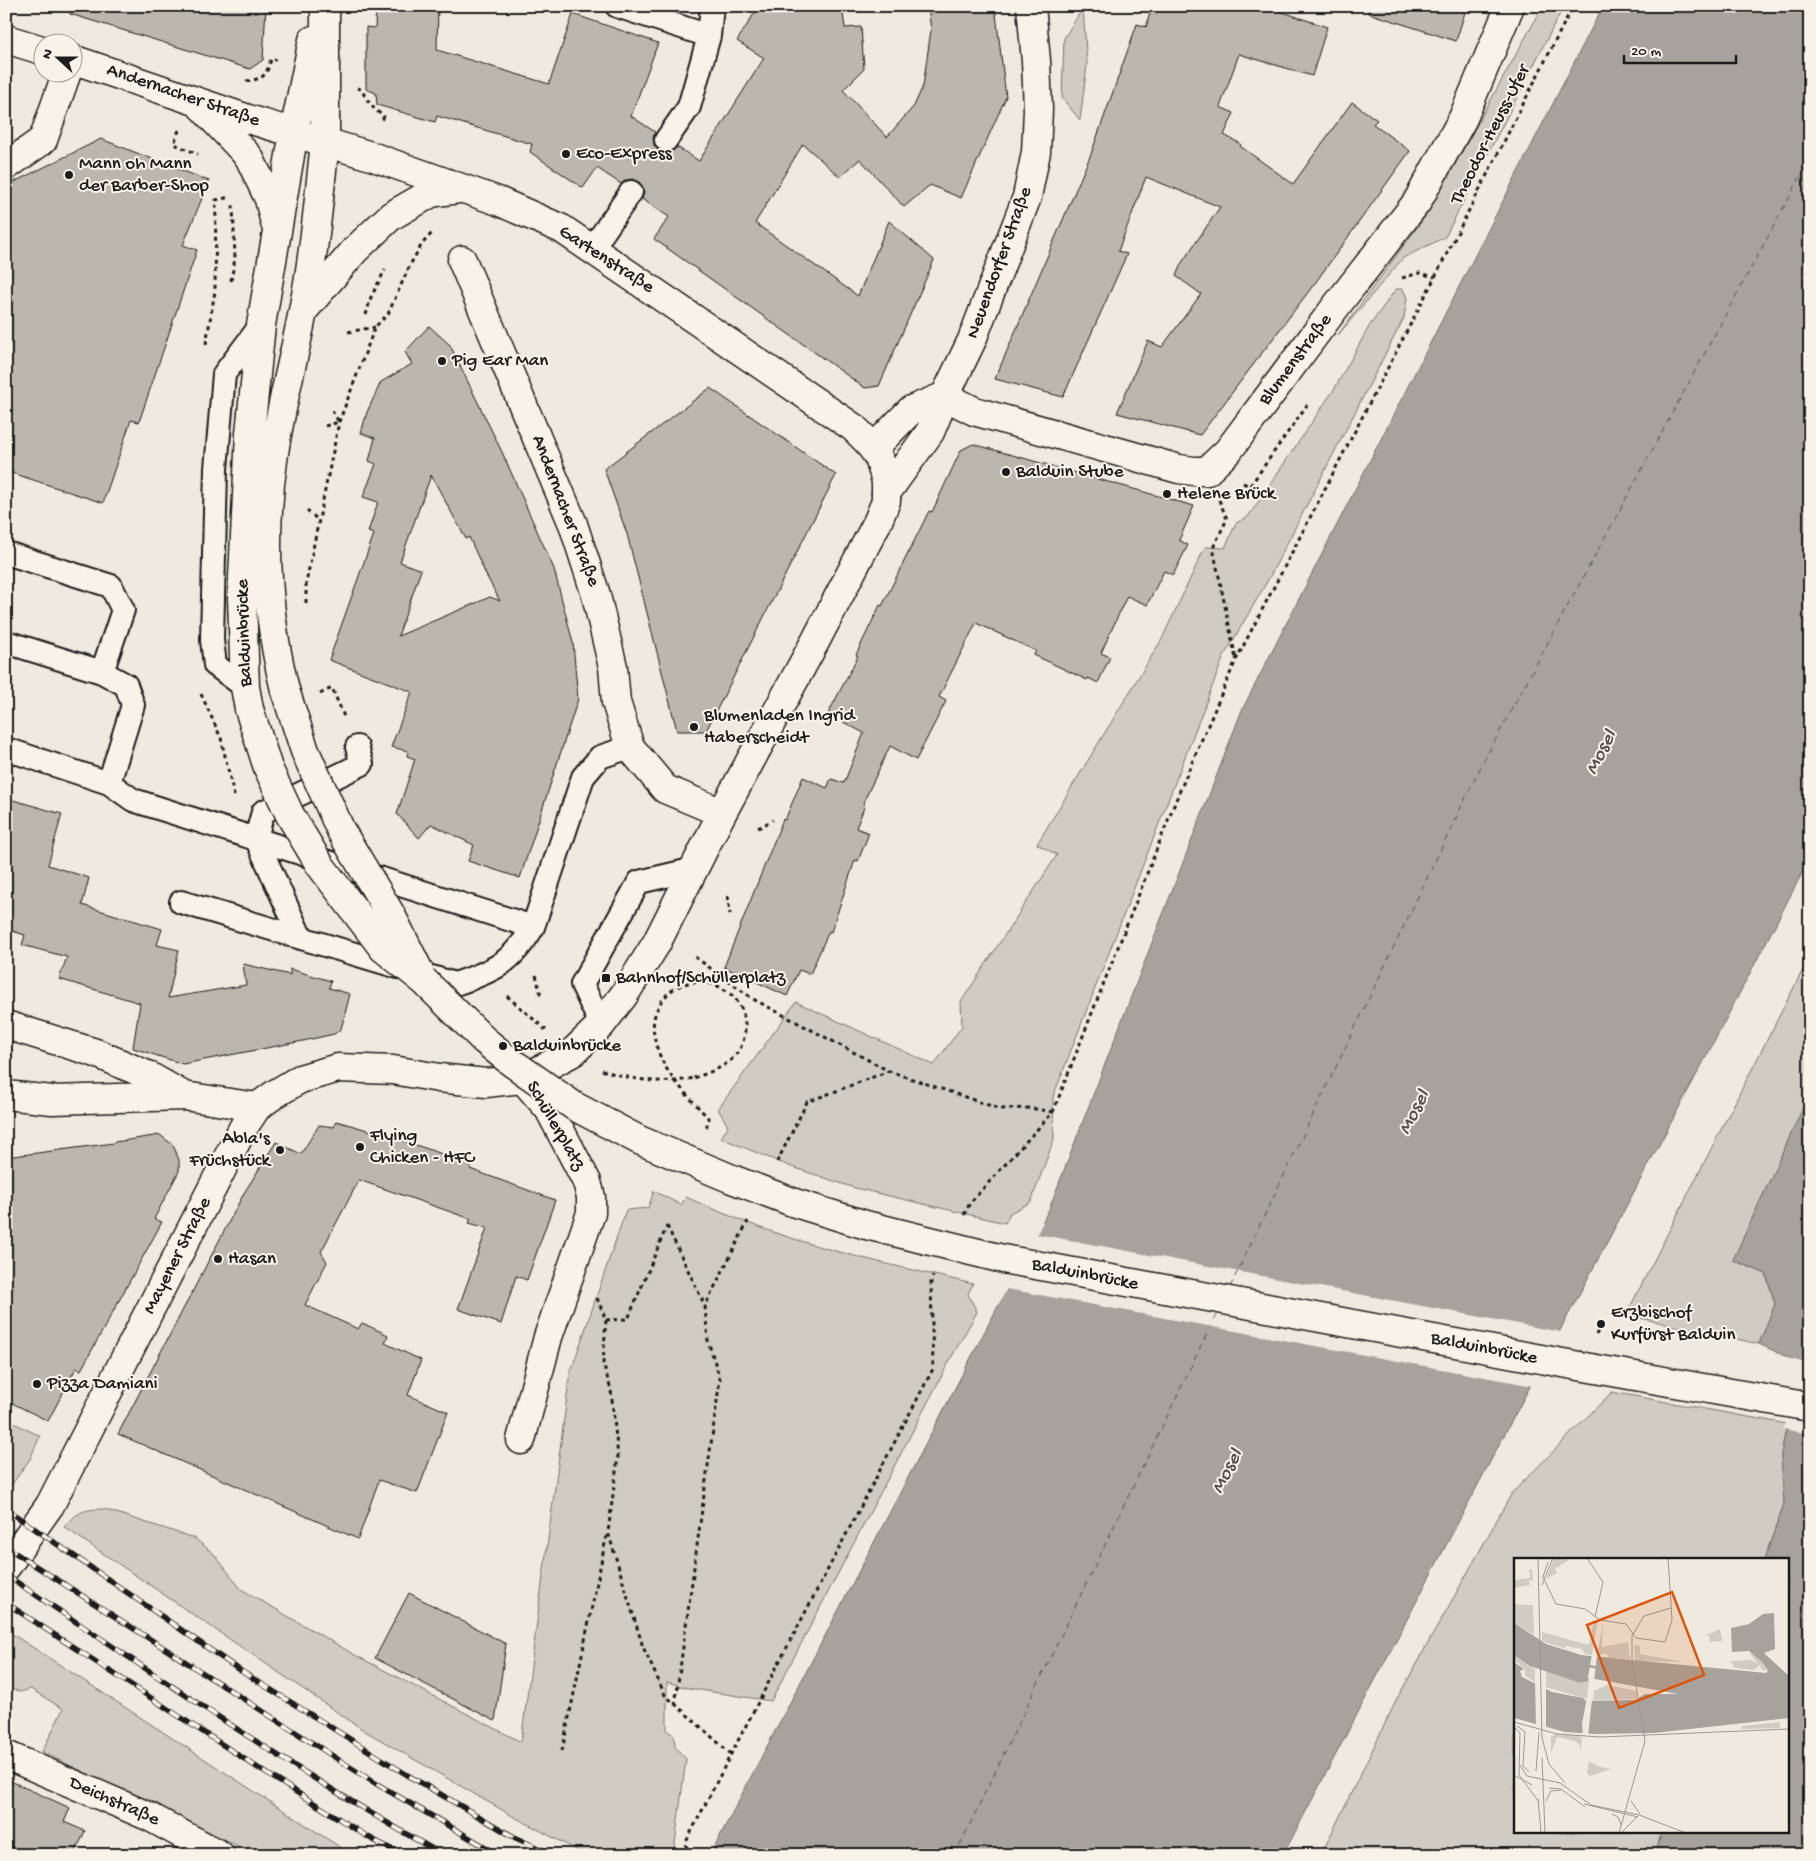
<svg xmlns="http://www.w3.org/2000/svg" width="1816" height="1861" font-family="'Gochi Hand',sans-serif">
<rect width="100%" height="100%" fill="#eeeae0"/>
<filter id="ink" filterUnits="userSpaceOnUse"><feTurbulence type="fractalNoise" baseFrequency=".02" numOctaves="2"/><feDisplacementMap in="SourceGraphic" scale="10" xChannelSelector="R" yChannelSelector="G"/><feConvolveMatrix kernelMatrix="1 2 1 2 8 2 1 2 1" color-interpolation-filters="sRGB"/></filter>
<g filter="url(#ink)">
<!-- green -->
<path fill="#cfccc3" stroke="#767470" d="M 1543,6 L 1564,6 L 1445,237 L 1403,258 L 1338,335 L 1429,211 Z
M 1083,8 L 1087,65 L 1080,120 L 1062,98 L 1064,38 Z
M 1396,289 L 1403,289 L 1407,298 L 1404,318 L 1268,580 L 1224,656 L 1053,1097 L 1054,1139 L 1031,1202 L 1010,1213 L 1005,1223 L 855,1188 L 789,1166 L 721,1138 L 728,1126 L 718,1109 L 796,1002 L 934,1065 L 962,1026 L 961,1002 L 1057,855 L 1037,844 L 1162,639 L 1205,547 L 1225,548 L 1236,523 L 1248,517 L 1335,388 L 1370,325 Z
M 1810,956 L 1810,1093 L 1733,1260 L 1766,1274 L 1775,1304 L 1759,1344 L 1626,1315 Z
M 654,1191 L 681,1205 L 686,1197 C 719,1212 751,1225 785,1236 C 846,1256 910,1269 973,1284 L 968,1294 L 977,1312 L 950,1360 L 771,1701 L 687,1688 L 667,1682 L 667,1731 L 674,1735 L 675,1747 L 686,1759 L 674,1851 L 675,1855 L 586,1855 L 509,1814 L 365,1731 L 64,1527 C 78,1512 83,1509 104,1509 L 194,1538 L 214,1554 L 241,1589 L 355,1655 L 521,1742 L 570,1374 L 626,1210 L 648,1208 Z
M 1612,1392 L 1787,1424 L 1781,1454 L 1784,1504 L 1764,1560 L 1515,1560 L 1515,1832 L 1661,1832 L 1656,1855 L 1321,1855 L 1398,1697 L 1512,1493 Z
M 6,1419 L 40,1436 L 30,1459 L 10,1487 L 6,1484 Z
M 6,1630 L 352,1855 L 257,1855 L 42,1752 L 63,1709 L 31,1689 L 20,1692 L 6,1686 Z"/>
<!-- water -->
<path fill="#a6a39d" stroke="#6f6d69" d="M 1603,6 L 1810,6 L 1810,858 L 1713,1044 L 1511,1422 L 1283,1855 L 710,1855 L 1049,1209 L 1242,710 Z
M 1810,1093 L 1810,1855 L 1656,1855 L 1661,1832 L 1787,1832 L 1787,1560 L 1764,1560 L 1784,1504 L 1781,1454 L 1787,1424 L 1804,1365 L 1759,1344 L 1775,1304 L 1766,1274 L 1733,1260 Z"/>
<!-- pier -->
<path fill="#eeeae0" d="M 1041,1219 L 1043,1222 L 1037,1234 L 1561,1332 L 1533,1386 L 1007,1289 L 998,1306 L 994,1307 Z
M 1779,1356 L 1810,1364 L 1810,1434 L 1783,1429 L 1801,1366 Z"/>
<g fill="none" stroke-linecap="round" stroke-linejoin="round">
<!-- ferry -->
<path stroke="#535250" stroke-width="1" stroke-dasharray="6 5" stroke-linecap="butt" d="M 1230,1287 L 1481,766 L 1810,159
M 955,1855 L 1217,1313"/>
</g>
<!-- building -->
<path fill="#bab7af" stroke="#1c1c1c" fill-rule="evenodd" d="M 71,6 L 266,6 L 263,60 L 250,69 L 70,14 Z
M 376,6 L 438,6 L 437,50 L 549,84 L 573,14 L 658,43 L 631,116 L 655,132 L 653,138 L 654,145 L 659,151 L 664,153 L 671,152 L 677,147 L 699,161 L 764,58 L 737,41 L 759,6 L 842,6 L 845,28 L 861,27 L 864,69 L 843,90 L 887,137 L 914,106 L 923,86 L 931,30 L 928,6 L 995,6 L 1006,97 L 961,198 L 930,185 L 904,207 L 860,159 L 840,177 L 803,144 L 755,223 L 858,296 L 889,221 L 934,260 L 879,386 L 865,388 L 654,239 L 669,217 L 642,199 L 644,193 L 643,187 L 638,181 L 632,179 L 626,180 L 621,184 L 597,168 L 583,188 L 530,152 L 532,144 L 437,116 L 435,122 L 377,105 L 376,93 L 366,89 L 366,27 L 375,28 Z
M 1152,6 L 1265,6 L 1327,27 L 1312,76 L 1239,54 L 1220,107 L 1234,113 L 1224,135 L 1241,144 L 1240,146 L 1293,184 L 1352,102 L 1377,120 L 1373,124 L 1410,151 L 1315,283 L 1200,435 L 1117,413 L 1148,341 L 1162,347 L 1201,294 L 1176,276 L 1181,264 L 1220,207 L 1146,177 L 1118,251 L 1127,254 L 1063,397 L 995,379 L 1091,154 L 1137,24 L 1146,27 Z
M 1369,6 L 1467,6 L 1456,41 L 1368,13 Z
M 101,139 L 209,181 L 183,245 L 197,250 L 139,422 L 131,420 L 103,503 L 6,471 L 6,186 Z
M 429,326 L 450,345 L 502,452 L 554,569 L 573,643 L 578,699 L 520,878 L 468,861 L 474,845 L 431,824 L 419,838 L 397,814 L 415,759 L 407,756 L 408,751 L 391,747 L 412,692 L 329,660 L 374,534 L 368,532 L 378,502 L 363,497 L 376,464 L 369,461 L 375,438 L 361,433 L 367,412 L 381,382 L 412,364 L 405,352 ZM 431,475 L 466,539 L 469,537 L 486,575 L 500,601 L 490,597 L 398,636 L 421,570 L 400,562 Z
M 710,388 L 836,475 L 706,731 L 677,731 L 627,534 L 604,469 Z
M 973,444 L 1194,506 L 1179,540 L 1188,545 L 1173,575 L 1164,571 L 1147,605 L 1127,596 L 1101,653 L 1110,657 L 1098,683 L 1088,678 L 1087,680 L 1034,655 L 1036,651 L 976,623 L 939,697 L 946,701 L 916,760 L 890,746 L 863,803 L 865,805 L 856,828 L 869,833 L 858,861 L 855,860 L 831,932 L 829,931 L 810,974 L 799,970 L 787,996 L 724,967 L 783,819 L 785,820 L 803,777 L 827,788 L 831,779 L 844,783 L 864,733 L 828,714 L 858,656 L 856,655 L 880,605 L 882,606 L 929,511 L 932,512 L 961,450 Z
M 6,798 L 62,814 L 48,865 L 89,878 L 82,905 L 162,929 L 157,945 L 179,950 L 168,998 L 246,985 L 243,964 L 290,975 L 290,969 L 331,981 L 329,988 L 350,994 L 341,1029 L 334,1034 L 303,1041 L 183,1064 L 133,1048 L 140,1003 L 59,979 L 67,957 L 22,945 L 25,935 L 6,929 Z
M 336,1121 L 389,1136 L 472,1164 L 470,1169 L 555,1200 L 527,1280 L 516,1276 L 501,1324 L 458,1309 L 487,1228 L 469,1223 L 471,1219 L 359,1180 L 321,1252 L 327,1262 L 305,1305 L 358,1329 L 362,1323 L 388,1335 L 385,1343 L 421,1360 L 408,1395 L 448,1412 L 417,1493 L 379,1480 L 358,1539 L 118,1434 L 244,1193 L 276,1142 L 301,1154 L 319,1125 L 334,1127 Z
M 160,1135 L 173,1145 L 179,1160 L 179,1171 L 154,1219 L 162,1222 L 81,1370 L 76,1368 L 48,1421 L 6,1400 L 6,1157 L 114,1143 L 115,1142 Z
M 409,1593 L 506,1644 L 495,1721 L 375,1658 Z
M 6,1779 L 70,1808 L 64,1822 L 85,1831 L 74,1855 L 6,1855 Z"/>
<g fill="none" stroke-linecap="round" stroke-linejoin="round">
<defs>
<path id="lane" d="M 617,6 L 709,36
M 666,140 L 689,107 L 709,36 L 712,6
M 592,249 L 631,192
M 6,553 L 111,586 L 123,610 L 102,672
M 6,642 L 102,672 L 126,685 L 133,705 L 109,783
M 245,687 L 215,665 L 212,640 L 216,469 L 224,374 L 261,325
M 6,749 L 109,783 L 133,800 L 533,927
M 181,902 L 455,984 C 494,971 512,963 533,927 L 583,777 L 600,757 L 630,747
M 301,938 L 256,838 L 263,812 L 362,764 L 357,747
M 601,1025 L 582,984 L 639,882 L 695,869"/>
<path id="street" d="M 294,132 L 313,40
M 325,142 L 325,6
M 6,166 L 43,140 L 67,72
M 462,260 L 573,524 L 596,595 L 613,667 L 616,702 L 630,747 L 665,789 L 722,813
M 945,396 L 974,411 L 1179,469 L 1194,471 L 1207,471 L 1228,451 L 1337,305 L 1417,202 L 1463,118 L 1510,6
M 873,449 L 911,410 L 945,396
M 886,493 L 930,432 L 945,396 L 972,340 L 1027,197 L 1036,152 L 1038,110 L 1036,61 L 1031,6
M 6,1025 L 96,1053 L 147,1075 L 184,1096 L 257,1107
M 6,1095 L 52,1100 L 184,1096
M 521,1440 L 548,1337 L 591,1213 L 591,1197 L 587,1182 L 549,1109 L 523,1079
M 6,1755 L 150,1817 L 220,1855"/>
<path id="secondary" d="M 6,39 L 42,50
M 201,106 L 249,157 L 269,199 L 275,223
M 303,311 L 355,250 L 391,216 L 431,193 L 460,189
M 285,690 C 266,613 262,531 274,453 C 281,405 294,358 303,311 C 314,255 319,198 325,142
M 249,709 L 245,687 L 242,598 L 250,433 L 261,325 L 294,132
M 6,1567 L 50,1505 L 243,1128 L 257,1107 L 275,1094 L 300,1079 L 338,1068 L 393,1070 L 439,1078 L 486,1083 L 523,1079 L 573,1052 L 601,1025 L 624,995 L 656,944 L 722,813 L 816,640 L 878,521 L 886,501 L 886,481 L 879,458 L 869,443 L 854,428 L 562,229 L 498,201 L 371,156 L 248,119 L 72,59"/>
</defs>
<!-- lane casing -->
<use href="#lane" stroke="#1c1c1c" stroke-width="26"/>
<!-- street casing -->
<use href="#street" stroke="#1c1c1c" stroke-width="31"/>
<!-- secondary casing -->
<use href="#secondary" stroke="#1c1c1c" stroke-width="31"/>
<!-- path -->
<path stroke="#1c1c1c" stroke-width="3" stroke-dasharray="4 4" stroke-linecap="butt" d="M 246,81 C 264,79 266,76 271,59 L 276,60
M 357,88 L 361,89 C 367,100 372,109 384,116 L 381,123
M 179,130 L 174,144 L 198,154
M 1402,278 L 1419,273 L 1435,277
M 231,281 L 235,258 L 233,204
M 366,315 L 371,297 L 385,270
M 348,332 L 375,327
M 206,344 L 215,291 L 216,200 L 231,197
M 325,426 L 339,422 L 330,408
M 1243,483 L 1250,486 L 1307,405
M 1219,500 L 1227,519 L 1213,548 L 1236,659
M 307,510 L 318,520
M 306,603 L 306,583 L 339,422 L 375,327 L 388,314 L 410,265 L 422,244 L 433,232
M 201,694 L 221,738 L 235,800
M 320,694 L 332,688 L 345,719
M 758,828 L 773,820
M 728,896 L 730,914
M 695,957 L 753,999 L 889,1071 L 1000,1109 L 1030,1108 L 1053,1112
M 536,975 L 541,996
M 507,996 L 546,1030
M 602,1070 C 632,1080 662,1085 694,1078
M 777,1162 L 807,1102 L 889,1071
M 964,1215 L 970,1203 L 1053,1112 L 1178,795 L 1236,660 L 1435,277 L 1573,6
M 667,1226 L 705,1306
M 597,1298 L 606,1320 L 603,1363 L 611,1390 L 618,1457 L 608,1532 L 643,1647 L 665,1695 L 731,1754
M 606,1320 L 628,1319 L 667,1226
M 1596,1335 L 1601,1324
M 675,1705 L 720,1379 L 708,1341 L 705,1306 L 748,1221
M 562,1751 L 607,1534
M 691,1855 L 685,1844 L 731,1754 L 933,1369 L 931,1281 L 933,1276"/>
<!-- lane -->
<use href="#lane" stroke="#f7f3e8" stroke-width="22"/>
<!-- street -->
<use href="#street" stroke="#f7f3e8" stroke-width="28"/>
<!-- secondary -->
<use href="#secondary" stroke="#f7f3e8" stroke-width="28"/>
<defs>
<path id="rail" d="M 6,1509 L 241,1671 L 409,1776 L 516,1838 L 553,1855
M 6,1547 L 375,1783 L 499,1855
M 6,1575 C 150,1671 292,1770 443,1855
M 6,1603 L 258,1768 L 368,1837 L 402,1855"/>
</defs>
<!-- rail casing -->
<use href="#rail" stroke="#1c1c1c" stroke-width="5.5"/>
<!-- rail -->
<use href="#rail" stroke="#f7f3e8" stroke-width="4" stroke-dasharray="11" stroke-linecap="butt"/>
<defs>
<path id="secondary-bridge" d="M 285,690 L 305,751 L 341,831 L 391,915 L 420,973
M 249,709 L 268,768 L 290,815 L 320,865 L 383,948 L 424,981 L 484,1040 L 511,1062 L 574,1106 L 639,1140 L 732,1179 L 795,1203 L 866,1225 L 1003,1259 L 1579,1366 L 1810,1407"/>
</defs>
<!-- secondary-bridge casing -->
<use href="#secondary-bridge" stroke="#1c1c1c" stroke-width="31" stroke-linecap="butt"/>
<!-- path-bridge -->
<path stroke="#1c1c1c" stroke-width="3" stroke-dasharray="4 4" stroke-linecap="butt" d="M 694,1078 C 719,1069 743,1061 745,1030 C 746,1016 740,1001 729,993 C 702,972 666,981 655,1015 C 650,1030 657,1052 665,1066 C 676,1085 694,1102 709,1119 L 705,1131"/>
<!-- secondary-bridge -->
<use href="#secondary-bridge" stroke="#f7f3e8" stroke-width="28"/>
</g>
</g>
<!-- markers -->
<g fill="#1c1c1c" stroke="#f7f3e8" stroke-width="2">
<circle cx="566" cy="154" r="5"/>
<circle cx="69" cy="175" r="5"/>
<circle cx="442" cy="361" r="5"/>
<circle cx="1006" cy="472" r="5"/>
<circle cx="1167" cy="494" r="5"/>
<circle cx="694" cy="727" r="5"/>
<rect x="601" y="973" width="10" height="10" rx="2.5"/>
<circle cx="503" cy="1046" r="5"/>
<circle cx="360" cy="1147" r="5"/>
<circle cx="280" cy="1150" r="5"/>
<circle cx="218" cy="1259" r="5"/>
<circle cx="1601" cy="1324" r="5"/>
<circle cx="37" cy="1384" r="5"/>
</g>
<g text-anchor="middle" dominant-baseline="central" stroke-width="4" stroke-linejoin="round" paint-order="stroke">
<!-- street labels -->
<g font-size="19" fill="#1c1c1c" stroke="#f7f3e8">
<text transform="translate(183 96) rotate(19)">Andernacher Straße</text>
<text transform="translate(1491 135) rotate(-63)">Theodor-Heuss-Ufer</text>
<text transform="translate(606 260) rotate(33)">Gartenstraße</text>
<text transform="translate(1000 263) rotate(-70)">Neuendorfer Straße</text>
<text transform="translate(1296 360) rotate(-53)">Blumenstraße</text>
<text transform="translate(565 511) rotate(69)">Andernacher Straße</text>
<text transform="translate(245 633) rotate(-92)">Balduinbrücke</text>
<text transform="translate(555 1126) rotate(60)">Schüllerplatz</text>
<text transform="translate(178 1256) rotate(-63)">Mayener Straße</text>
<text transform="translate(1085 1275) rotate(11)">Balduinbrücke</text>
<text transform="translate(1484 1349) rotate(11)">Balduinbrücke</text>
<text transform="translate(114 1802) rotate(24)">Deichstraße</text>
</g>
<!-- poi labels -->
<g font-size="19" fill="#1c1c1c" stroke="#f7f3e8" text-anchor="start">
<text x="576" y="154">Eco-Express</text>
<text x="79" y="164">Mann oh Mann<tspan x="79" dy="22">der Barber-Shop</tspan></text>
<text x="452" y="361">Pig Ear Man</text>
<text x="1016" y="472">Balduin Stube</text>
<text x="1177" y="494">Helene Brück</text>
<text x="704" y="716">Blumenladen Ingrid<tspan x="704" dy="22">Haberscheidt</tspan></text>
<text x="616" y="978">Bahnhof/Schüllerplatz</text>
<text x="513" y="1046">Balduinbrücke</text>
<text x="370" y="1136">Flying<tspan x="370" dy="22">Chicken - HFC</tspan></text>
<text x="270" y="1139" text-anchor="end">Abla's<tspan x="270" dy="22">Früchstück</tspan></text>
<text x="228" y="1259">Hasan</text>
<text x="1611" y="1313">Erzbischof<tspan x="1611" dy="22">Kurfürst Balduin</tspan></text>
<text x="47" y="1384">Pizza Damiani</text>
</g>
<!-- water labels -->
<g font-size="20" font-style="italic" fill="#535250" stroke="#f7f3e8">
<text transform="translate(1602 753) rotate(-63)">Mosel</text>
<text transform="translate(1415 1113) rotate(-63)">Mosel</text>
<text transform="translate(1228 1472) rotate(-63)">Mosel</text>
</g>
</g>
<!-- overview -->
<g transform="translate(1514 1558)">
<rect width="275" height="275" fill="#eeeae0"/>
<path d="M 40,0 L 55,2 L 41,11 L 43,15 L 32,21 ZM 18,11 L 19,23 L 15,22 L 16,27 L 0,30 L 0,22 L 16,20 L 15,12 ZM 0,46 L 19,47 L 20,77 L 0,65 ZM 84,62 L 78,97 L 71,96 L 68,91 L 51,88 L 51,91 L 65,95 L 28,83 L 28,74 L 75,87 L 79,67 ZM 89,64 L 88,89 L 114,84 L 116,101 L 94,100 L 93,95 L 83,98 ZM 206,71 L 208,83 L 196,84 L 195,78 L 191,78 ZM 120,87 L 126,88 L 126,96 L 170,104 L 121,103 ZM 235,93 L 248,103 L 254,112 L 248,112 L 246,107 L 240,112 L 221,110 L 216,103 L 238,102 L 243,106 ZM 0,97 L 21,111 L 21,124 L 11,118 L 11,111 L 0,102 ZM 32,113 L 66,125 L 75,121 L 73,141 L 32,129 ZM 93,127 L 123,133 L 123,141 L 79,142 L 80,133 ZM 266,164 L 266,170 L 228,171 L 228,168 ZM 41,176 L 65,178 L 68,181 L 66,195 L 66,187 L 61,183 L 43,179 L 37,195 L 37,179 ZM 75,203 L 86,209 L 97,211 L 76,218 L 73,215 Z" fill="#cfccc3"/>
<path d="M 260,55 L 261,91 L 250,95 L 275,118 L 275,160 L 140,175 L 80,176 L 51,174 L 0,160 L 0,104 L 10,111 L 6,113 L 8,119 L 38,134 L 69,140 L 72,143 L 121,142 L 131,136 L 164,136 L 81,121 L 66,125 L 16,108 L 0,97 L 0,65 L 32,86 L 67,97 L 252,115 L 254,112 L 248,104 L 235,93 L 218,94 L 217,70 L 235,66 L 249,56 Z" fill="#a6a39d"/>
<path d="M 78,96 L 83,97 L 80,124 L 75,124 L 74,119 ZM 21,122 L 32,127 L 32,171 L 22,169 ZM 73,139 L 78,142 L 74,178 L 69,178 L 68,166 Z" fill="#eeeae0"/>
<path fill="none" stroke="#a6a39d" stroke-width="2.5" d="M 0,70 L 24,87M 29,91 L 40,100 L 89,111 L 118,113M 122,113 L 275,132"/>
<path fill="none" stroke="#9a9892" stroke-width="1" d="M 24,0 L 28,180 L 35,206 L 51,225M 73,0 L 89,24 L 81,59M 34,4 L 29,19 L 42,46 L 71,51 L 86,62 L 112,66 L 122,80 L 151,84 L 158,62 L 154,0M 28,27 L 39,0M 0,164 L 43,176 L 86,179 L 275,171M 3,168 L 11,174 L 9,208 L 15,214M 0,169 L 6,175 L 5,217 L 25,244M 28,200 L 31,275M 6,207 L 13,218 L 46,225 L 77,247 L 125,257 L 172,275M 22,213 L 25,174M 0,217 L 18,227M 35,230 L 47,231 L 71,249M 24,241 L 27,275M 32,243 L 37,233 L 47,232M 117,243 L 126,256M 70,246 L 124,259M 98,256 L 104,259 L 107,267M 105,275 L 131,183 L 118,102 L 118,78 L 130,58 L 157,50M 107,275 L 123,259"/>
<path fill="#de560d" fill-opacity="0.15" stroke="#de560d" stroke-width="2.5" d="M 158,34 L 190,117 L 105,150 L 73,67 Z"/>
<rect width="275" height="275" fill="none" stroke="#1c1c1c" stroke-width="2.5"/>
</g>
<!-- margin -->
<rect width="1816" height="1861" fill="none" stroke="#f7f3e8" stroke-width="25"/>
<rect x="12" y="12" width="1791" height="1836" fill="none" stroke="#1c1c1c" stroke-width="2" filter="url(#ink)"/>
<!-- north arrow -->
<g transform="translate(58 58) rotate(291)"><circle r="24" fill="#f7f3e8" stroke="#9f9d96"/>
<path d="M0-4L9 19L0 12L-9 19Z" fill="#1c1c1c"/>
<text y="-8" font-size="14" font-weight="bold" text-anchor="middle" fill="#1c1c1c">N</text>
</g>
<!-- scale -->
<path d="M1624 55v8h112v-8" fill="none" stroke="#1c1c1c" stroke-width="2.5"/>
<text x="1631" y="55" font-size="15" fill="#1c1c1c" stroke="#f7f3e8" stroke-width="4" paint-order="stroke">20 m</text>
</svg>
